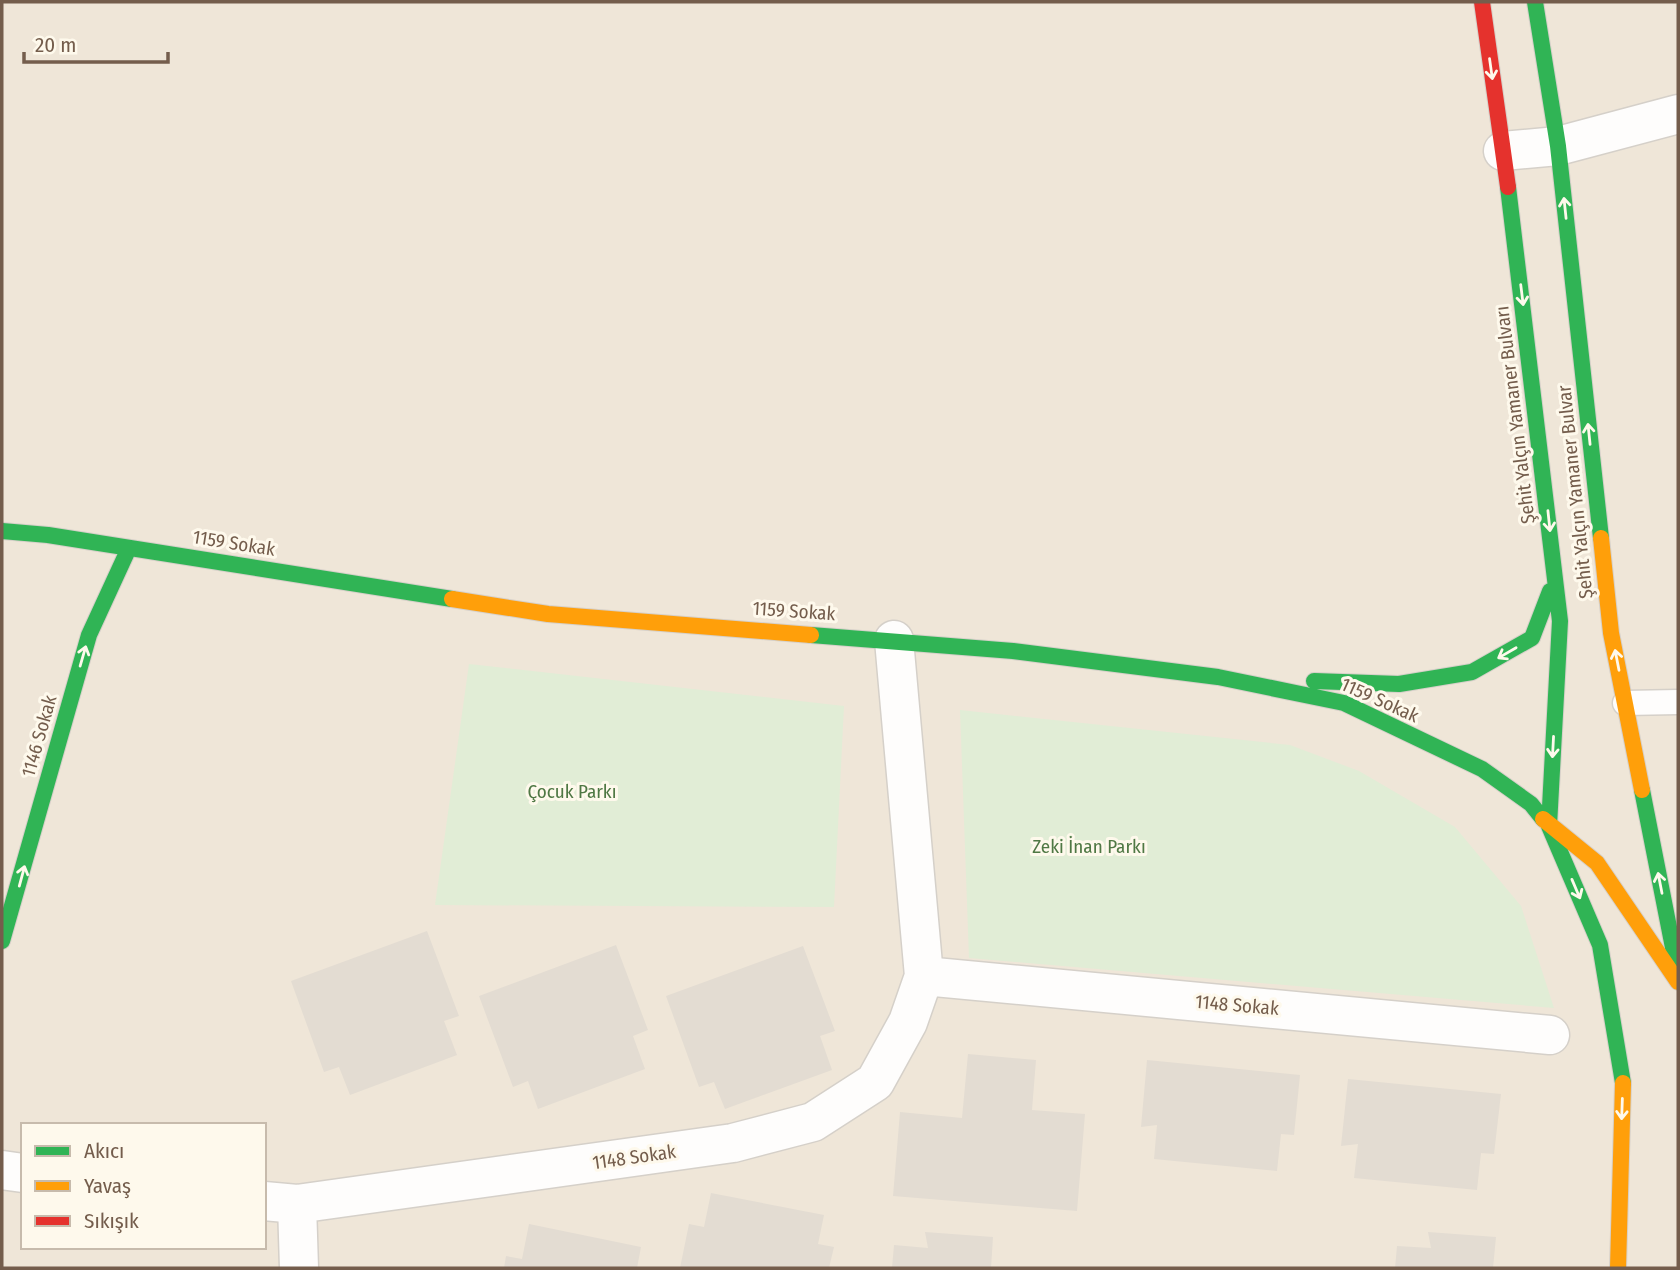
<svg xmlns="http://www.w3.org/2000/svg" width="1680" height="1270" font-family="'Fira Sans Condensed',sans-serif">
<rect width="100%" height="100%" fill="#f6f3eb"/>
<!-- residential -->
<path fill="#efe6d8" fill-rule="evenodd" d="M 2,2 L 1678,2 L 1678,1268 L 2,1268 ZM 23,1125 L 264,1125 L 264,1247 L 23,1247 Z"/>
<!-- green -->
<path fill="#e1edd6" d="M 469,664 L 844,706 L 834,907 L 435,905 Z
M 960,710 L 1290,745 L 1359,771 L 1455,827 L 1521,906 L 1554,1008 L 969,958 Z"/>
<!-- building -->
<path fill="#e3dcd2" d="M 427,931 L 459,1016 L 444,1021 L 457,1055 L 350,1095 L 339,1067 L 324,1072 L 291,981 Z
M 616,945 L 648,1030 L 633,1036 L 645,1069 L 538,1109 L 528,1081 L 513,1087 L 479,996 Z
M 803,946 L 835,1031 L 820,1036 L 832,1070 L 725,1109 L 714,1082 L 699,1087 L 666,996 Z
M 968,1054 L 1036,1060 L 1032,1110 L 1085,1114 L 1077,1211 L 893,1196 L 900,1112 L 962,1118 Z
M 1147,1060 L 1300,1075 L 1294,1135 L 1281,1134 L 1277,1171 L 1154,1159 L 1157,1125 L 1141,1127 Z
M 1348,1079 L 1501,1094 L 1494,1154 L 1481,1153 L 1477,1190 L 1354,1178 L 1358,1144 L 1341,1146 Z
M 711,1193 L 824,1215 L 818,1244 L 834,1247 L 829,1268 L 680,1268 L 689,1224 L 704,1227 Z
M 529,1224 L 641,1247 L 637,1268 L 504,1268 L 506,1256 L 522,1259 Z
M 925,1232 L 993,1237 L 991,1268 L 892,1268 L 894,1245 L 928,1248 Z
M 1428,1232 L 1496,1237 L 1493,1268 L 1395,1268 L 1397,1246 L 1431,1248 Z"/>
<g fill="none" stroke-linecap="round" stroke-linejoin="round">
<defs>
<path id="lane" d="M 1625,703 L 1678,702"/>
<path id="street" d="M 1503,151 L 1558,146 L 1678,114
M 924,976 L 1550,1035
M 2,1170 L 23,1173
M 264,1201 L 297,1204 L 733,1143 L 813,1122 L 875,1082 L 908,1022 L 924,976 L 894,640
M 297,1204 L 299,1268"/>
<path id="fast" d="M 1535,2 L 1558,146 L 1601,538
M 1508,187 L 1560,621 L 1549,826 L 1600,945 L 1623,1083
M 2,531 L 48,535 L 452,599
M 811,635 L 1013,651 L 1218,677 L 1344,703 L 1482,769 L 1531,804 L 1543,819
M 1314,681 L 1399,684 L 1472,672 L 1532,638 L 1550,591
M 1642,790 L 1677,968
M 2,941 L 89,635 L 129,548"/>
<path id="slow" d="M 1601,538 L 1611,633 L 1642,790
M 452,599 L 548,614 L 811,635
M 1543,819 L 1597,863 L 1678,982
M 1618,1268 L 1623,1083"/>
<path id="jam" d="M 1482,2 L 1508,187"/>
</defs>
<!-- lane casing -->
<use href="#lane" stroke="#d5d0c9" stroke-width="27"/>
<!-- street casing -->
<use href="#street" stroke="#d5d0c9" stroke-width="41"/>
<!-- fast casing -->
<use href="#fast" stroke="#d6d0c9" stroke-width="18"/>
<!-- slow casing -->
<use href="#slow" stroke="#d6d0c9" stroke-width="18"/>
<!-- jam casing -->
<use href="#jam" stroke="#d6d0c9" stroke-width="18"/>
<!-- lane -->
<use href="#lane" stroke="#fefdfc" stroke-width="24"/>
<!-- street -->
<use href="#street" stroke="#fefdfc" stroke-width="38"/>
<!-- fast -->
<use href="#fast" stroke="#30b455" stroke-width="16"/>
<!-- slow -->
<use href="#slow" stroke="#ff9f0a" stroke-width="16"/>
<!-- jam -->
<use href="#jam" stroke="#e5322d" stroke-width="16"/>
</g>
<!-- one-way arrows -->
<defs><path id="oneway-shaft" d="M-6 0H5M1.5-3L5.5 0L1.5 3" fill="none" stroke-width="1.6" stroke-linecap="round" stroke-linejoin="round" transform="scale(1.75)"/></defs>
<g stroke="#fef9ec">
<use href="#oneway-shaft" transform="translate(1491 69) rotate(82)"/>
<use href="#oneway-shaft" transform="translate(1565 208) rotate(-96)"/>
<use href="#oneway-shaft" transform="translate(1522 295) rotate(83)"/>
<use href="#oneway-shaft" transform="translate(1589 434) rotate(-96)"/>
<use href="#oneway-shaft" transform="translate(1549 521) rotate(84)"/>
<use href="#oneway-shaft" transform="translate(1507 653) rotate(150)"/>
<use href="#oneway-shaft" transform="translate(83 656) rotate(-74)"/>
<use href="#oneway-shaft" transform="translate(1617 660) rotate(-101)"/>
<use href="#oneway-shaft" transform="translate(1553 747) rotate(93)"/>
<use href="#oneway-shaft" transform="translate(22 876) rotate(-75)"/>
<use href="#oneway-shaft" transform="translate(1660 883) rotate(-101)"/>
<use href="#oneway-shaft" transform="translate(1576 889) rotate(67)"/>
<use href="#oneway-shaft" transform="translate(1622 1109) rotate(92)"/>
</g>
<g text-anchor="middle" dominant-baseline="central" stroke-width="6" stroke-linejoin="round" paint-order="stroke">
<!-- street labels -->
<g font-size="19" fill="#745d4c" stroke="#fef9ec">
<text transform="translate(1515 415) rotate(-97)">Şehit Yalçın Yamaner Bulvarı</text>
<text transform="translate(1575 492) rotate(-96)">Şehit Yalçın Yamaner Bulvar</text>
<text transform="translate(234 543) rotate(9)">1159 Sokak</text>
<text transform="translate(794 611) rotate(4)">1159 Sokak</text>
<text transform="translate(1380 700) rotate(24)">1159 Sokak</text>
<text transform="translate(39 736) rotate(-74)">1146 Sokak</text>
<text transform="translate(1237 1005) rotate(5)">1148 Sokak</text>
<text transform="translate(634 1157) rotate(-8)">1148 Sokak</text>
</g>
<!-- park labels -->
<g font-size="19" fill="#4f7844" stroke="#fef9ec">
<text x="572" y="791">Çocuk Parkı</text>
<text x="1089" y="846">Zeki İnan Parkı</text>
</g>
</g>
<!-- border -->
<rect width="1680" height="1270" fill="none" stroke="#745d4c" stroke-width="7"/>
<!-- legend -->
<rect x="21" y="1123" width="245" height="126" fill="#fef9ec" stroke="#c7bbac" stroke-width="2"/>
<rect x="35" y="1146" width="35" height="10" fill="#30b455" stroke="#c7bbac" stroke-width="2"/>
<text x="84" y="1158" font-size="21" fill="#745d4c">Akıcı</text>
<rect x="35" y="1181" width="35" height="10" fill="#ff9f0a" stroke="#c7bbac" stroke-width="2"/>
<text x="84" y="1193" font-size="21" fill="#745d4c">Yavaş</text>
<rect x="35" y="1216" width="35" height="10" fill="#e5322d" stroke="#c7bbac" stroke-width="2"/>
<text x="84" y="1228" font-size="21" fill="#745d4c">Sıkışık</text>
<!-- scale -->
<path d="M24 52v10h144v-10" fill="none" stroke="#745d4c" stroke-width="3.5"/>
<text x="35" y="52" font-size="21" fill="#745d4c" stroke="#fef9ec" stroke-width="5" paint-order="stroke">20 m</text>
</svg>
